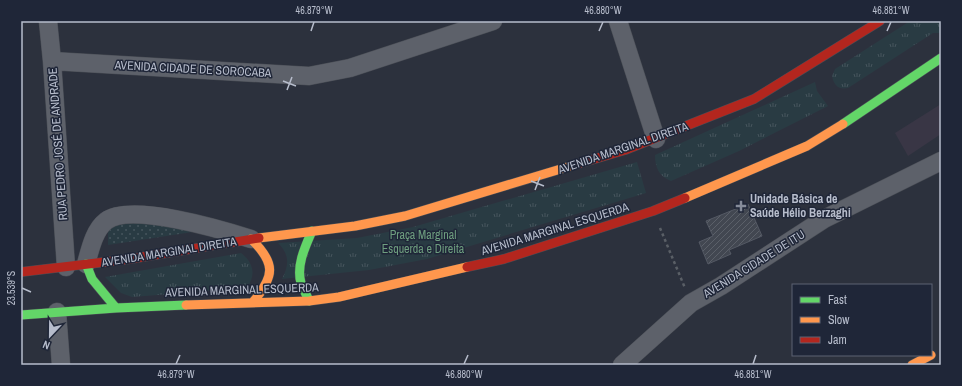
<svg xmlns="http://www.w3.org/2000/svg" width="962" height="386" font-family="'Archivo Narrow',sans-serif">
<defs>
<pattern id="grass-dots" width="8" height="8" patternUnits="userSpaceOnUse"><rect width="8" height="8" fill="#293b43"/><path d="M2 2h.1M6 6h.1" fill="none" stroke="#46555d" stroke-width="1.8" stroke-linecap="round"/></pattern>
<pattern id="park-tufts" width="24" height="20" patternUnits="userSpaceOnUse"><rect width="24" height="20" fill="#293b43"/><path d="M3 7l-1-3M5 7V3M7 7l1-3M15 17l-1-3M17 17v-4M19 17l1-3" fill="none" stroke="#46555d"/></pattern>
<pattern id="building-hatch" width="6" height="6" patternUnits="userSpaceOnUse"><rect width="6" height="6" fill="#424751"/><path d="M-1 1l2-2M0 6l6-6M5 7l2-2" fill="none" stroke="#5b6069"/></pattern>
</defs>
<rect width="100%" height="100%" fill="#2c313d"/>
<!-- medical -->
<path fill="#393645" d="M 941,104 L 941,134 L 908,156 L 895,133 Z"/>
<!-- grass -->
<path fill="url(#grass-dots)" d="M 117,222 L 154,222 L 199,231 L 108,245 L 108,232 Z"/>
<!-- park -->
<path fill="url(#park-tufts)" d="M 910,21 L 941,21 L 941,33 L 933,33 L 848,88 C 839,90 834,86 832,76 L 835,69 Z
M 815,82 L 817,91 L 828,106 L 739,151 L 671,181 C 659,176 655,168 655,155 Z
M 637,162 L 646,193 L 427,259 L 369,270 L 282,279 C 289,265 290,255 278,243 L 357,238 L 413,227 Z
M 241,253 C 254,263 256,275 247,288 L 132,297 L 121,293 L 105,277 Z"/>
<!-- building -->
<path fill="url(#building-hatch)" stroke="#545964" d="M 748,204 L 762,236 L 729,250 L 731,254 L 708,264 L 699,242 L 713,236 L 706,221 Z"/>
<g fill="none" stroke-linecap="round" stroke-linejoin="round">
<defs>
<path id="street" d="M 48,21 L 52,61 L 66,267
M 618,21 L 656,139
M 52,61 L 309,76 L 350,68 L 493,21
M 86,264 C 90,250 94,230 106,221 C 130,202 223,230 251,239
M 57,312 L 61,365
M 622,365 L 691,303 L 721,286 L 824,219 L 941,161"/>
<path id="fast" d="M 843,124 L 941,58
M 86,264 L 92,279 L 116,308
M 309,301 C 307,295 303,290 301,283 C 296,266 305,247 312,231
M 21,315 L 116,308 L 186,305"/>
<path id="slow" d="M 685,198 L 807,146 L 843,124
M 259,238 L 355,226 L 405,216 L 574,165
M 251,239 C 276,263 275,276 253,302
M 186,305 L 309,301 L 339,297 L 467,267
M 912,365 L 931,355"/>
<path id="jam" d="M 574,165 L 625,150 L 754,99 L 880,21
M 467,267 L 504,259 L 653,211 L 685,198
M 21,272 L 130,259 L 259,238"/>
</defs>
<!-- street casing -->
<use href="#street" stroke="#4a4e56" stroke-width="19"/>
<!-- fast casing -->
<use href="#fast" stroke="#4a4e56" stroke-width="10"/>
<!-- slow casing -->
<use href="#slow" stroke="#4a4e56" stroke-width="10"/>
<!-- jam casing -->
<use href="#jam" stroke="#4a4e56" stroke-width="10"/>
<!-- path -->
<path stroke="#5a5f66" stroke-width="2.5" stroke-dasharray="3 3" stroke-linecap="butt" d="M 660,228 L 685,288"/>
<!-- street -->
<use href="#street" stroke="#5d616a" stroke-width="18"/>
<!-- fast -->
<use href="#fast" stroke="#63d668" stroke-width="9"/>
<!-- slow -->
<use href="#slow" stroke="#ff974d" stroke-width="9"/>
<!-- jam -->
<use href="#jam" stroke="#b3261e" stroke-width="9"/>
</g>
<!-- ticks -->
<path fill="none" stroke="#b7bdcc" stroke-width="1.5" d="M 311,31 L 314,22M 599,31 L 603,22M 887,31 L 891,22M 283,81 L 296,86M 287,90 L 292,77M 531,181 L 544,186M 535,190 L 540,177M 22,288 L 31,292M 176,364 L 180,355M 464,364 L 468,355M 753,364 L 756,355"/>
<!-- markers -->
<path fill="#868c9a" stroke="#1f2638" stroke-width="1.5" d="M739 200h4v4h4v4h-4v4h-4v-4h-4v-4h4z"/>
<g text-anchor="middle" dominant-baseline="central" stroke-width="3" stroke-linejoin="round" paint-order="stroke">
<!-- street labels -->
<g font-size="12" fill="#b7bdcc" stroke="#1f2638">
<text transform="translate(193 69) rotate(3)">AVENIDA CIDADE DE SOROCABA</text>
<text transform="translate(58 144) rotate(-94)">RUA PEDRO JOSÉ DE ANDRADE</text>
<text transform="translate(623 148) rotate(-19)">AVENIDA MARGINAL DIREITA</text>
<text transform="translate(555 229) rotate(-17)">AVENIDA MARGINAL ESQUERDA</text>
<text transform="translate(169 252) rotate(-9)">AVENIDA MARGINAL DIREITA</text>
<text transform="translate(754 264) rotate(-32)">AVENIDA CIDADE DE ITU</text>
<text transform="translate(242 290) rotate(-2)">AVENIDA MARGINAL ESQUERDA</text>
</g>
<!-- poi labels -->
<g font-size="12" font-weight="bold" fill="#b7bdcc" stroke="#1f2638" text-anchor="start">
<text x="750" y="199">Unidade Básica de<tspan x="750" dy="14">Saúde Hélio Berzaghi</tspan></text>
</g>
<!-- park labels -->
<g font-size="12" fill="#6e9e7f" stroke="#1f2638">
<text x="423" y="235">Praça Marginal<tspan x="423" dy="14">Esquerda e Direita</tspan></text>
</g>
</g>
<!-- border -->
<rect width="962" height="386" fill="none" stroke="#1f2638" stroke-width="44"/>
<!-- legend -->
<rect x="792" y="284" width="140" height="72" fill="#1f2638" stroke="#5c6273"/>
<rect x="800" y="297" width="20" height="6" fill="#63d668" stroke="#5c6273"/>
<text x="828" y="304" font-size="12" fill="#b7bdcc">Fast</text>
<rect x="800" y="317" width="20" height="6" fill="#ff974d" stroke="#5c6273"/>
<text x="828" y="324" font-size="12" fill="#b7bdcc">Slow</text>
<rect x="800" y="337" width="20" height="6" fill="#b3261e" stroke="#5c6273"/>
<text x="828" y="344" font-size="12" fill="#b7bdcc">Jam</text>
<!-- north arrow -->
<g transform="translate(50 336) rotate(202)" stroke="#1f2638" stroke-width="3" paint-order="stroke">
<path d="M0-3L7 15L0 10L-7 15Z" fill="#b7bdcc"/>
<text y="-6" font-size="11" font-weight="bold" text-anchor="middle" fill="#b7bdcc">N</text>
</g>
<rect x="22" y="22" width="918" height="342" fill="none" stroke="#b7bdcc" stroke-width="1.5"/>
<g font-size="10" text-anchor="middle" fill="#b7bdcc">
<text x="314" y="14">46.879°W</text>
<text x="603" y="14">46.880°W</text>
<text x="891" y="14">46.881°W</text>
<text transform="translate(11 288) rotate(-90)" y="4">23.539°S</text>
<text x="176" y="378">46.879°W</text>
<text x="464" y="378">46.880°W</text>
<text x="753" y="378">46.881°W</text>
</g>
</svg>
